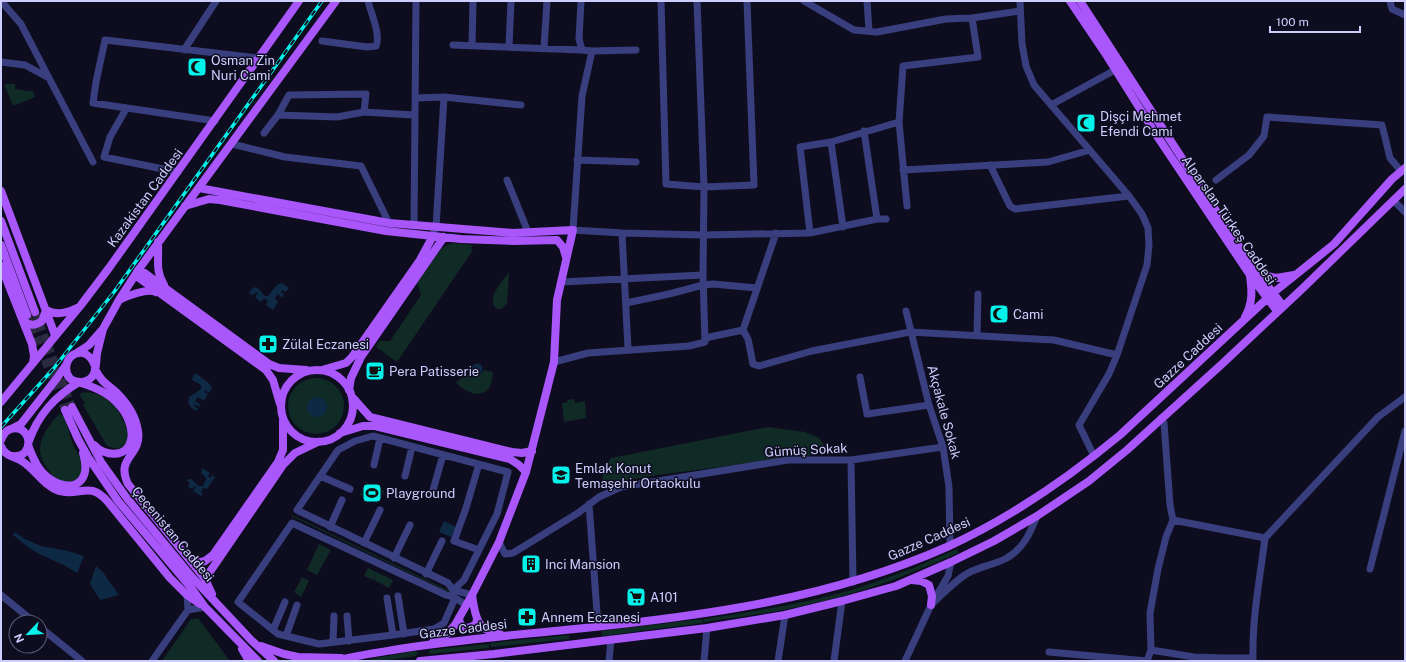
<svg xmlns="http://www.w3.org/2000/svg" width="1406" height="662" font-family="'Public Sans',sans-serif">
<rect width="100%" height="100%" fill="#0e0d20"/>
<!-- green -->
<path fill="#102a25" d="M 4,84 L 15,84 L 15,89 L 28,91 L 33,91 L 35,97 L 13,106 Z
M 452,243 L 472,245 L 471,249 L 473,250 L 397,362 L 376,347 L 379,341 L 390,341 L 421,295 L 417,282 L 442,248 Z
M 509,272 L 507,304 L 501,309 L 497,309 C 485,299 502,282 509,272 Z
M 484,370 L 493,372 C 492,377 492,384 489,388 C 480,400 463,391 456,382 L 471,372 L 475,376 L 479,376 Z
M288 406a28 28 0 1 1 56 0a28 28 0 1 1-56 0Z
M 84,392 C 112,393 120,412 130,435 L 127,444 L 118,449 L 107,446 L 83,405 L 85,404 L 79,394 Z
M 574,399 L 575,403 L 585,401 L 586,418 L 564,422 L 562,403 L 568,402 L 567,400 Z
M 60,413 L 62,416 L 64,416 L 73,445 L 84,464 L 85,470 L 76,485 C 69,483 60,482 55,478 C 51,475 48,470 45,465 C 32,446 47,427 60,413 Z
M 768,427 L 805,432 L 819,438 L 828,450 L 812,455 L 658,475 L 627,480 L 605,489 C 600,475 603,471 611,458 Z
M 366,482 L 384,491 L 378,503 L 360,495 Z
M 292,515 L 452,592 L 451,593 L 291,516 Z
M 319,544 L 331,550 L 317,575 L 307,570 Z
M 957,549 L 958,553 C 909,575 859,594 806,605 C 773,613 738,617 704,622 L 704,619 C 752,612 801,604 848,591 C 885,580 921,565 957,549 Z
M 368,568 L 393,580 L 389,588 L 374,580 L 376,574 L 373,580 L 364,576 Z
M 302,577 L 309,581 L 301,597 L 294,592 Z
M 198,618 L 230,661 L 162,661 L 191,619 Z
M 703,619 L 703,623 L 602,636 L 601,631 Z
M 569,635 L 569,639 L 491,647 L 490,643 Z
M 489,644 L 489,648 L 430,654 L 429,650 Z
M 415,651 L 418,653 L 416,656 L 380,661 L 371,661 L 370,659 Z"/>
<!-- water -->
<path fill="#0d2944" d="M 282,283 L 289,288 L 286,292 L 282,290 L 281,292 L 284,294 L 282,298 L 278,294 L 275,298 L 278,302 L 273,310 L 266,305 L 268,301 L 264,298 L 261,302 L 255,297 L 258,293 L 256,292 L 253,295 L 249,293 C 256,281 259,291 265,296 L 268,296 L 277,285 Z
M471.5 369a5.5 5.5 0 1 1 11 0a5.5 5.5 0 1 1-11 0Z
M 194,374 L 197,374 L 211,385 L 212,388 L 209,393 L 205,390 L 204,392 L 208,394 L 204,401 L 198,397 L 195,401 L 200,405 L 199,407 L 195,404 L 194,406 L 198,409 L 196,411 C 190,407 187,404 189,397 L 201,389 L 201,385 L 192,380 Z
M307 407a10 10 0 1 1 20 0a10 10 0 1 1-20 0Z
M 202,468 L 210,473 L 208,476 L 210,478 L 212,475 L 215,477 L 207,489 L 204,488 L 201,492 L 203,494 L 201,496 L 193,491 L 196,487 L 195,486 L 192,489 L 188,487 L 190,483 L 186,480 L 191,479 C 195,482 197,487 203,486 L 206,479 L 205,476 L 201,473 Z
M 444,521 L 456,527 L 451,537 L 439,532 Z
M 15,532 L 25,539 L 41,546 L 68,551 L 84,556 L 77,573 L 64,565 L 41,555 L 28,547 L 13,535 Z
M 96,566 L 102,571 L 119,595 L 100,600 L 90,584 Z"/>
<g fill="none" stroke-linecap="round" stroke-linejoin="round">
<!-- major-tunnel -->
<path stroke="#2b2a41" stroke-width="8" stroke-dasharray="8 4" stroke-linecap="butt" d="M 35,312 L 72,407
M 27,315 L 65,410"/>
<!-- minor -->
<path stroke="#393f7e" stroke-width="7" d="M 1,1 L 21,24 L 49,78
M 581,1 L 579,39 L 582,50 L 592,51 L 582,96 L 573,230 L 622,233 L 703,235 L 810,233 L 877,219 L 886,219
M 661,1 L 666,184 L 704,187 L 754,185 L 747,1
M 804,1 L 854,30 L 877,32 L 946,19 L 972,18 L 1020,11
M 867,1 L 869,31
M 1020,1 L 1022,44 L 1026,66 L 1034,85 L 1129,196 L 1142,214 L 1148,228 L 1149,246 L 1147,265 L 1117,355 L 1109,374 L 1079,425 L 1094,456
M 1390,1 L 1392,9 L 1405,15
M 322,41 L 367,47 L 376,46 C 381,35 371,13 368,1
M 453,45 L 582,50
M 472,45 L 473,1
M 509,47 L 511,1
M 544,48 L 547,1
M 184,50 L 216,1
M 592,51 L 636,50
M 1,62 L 25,65 L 49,78 L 93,162
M 416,98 L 444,97 L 521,105
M 1051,105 L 1115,70
M 126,109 L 110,137 L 104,157 L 178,172
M 278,115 L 337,117 L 364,112 L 414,115
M 215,121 L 93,103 L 96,82 L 105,40 L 259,58
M 899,122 L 907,206
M 864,131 L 877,219
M 264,133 L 278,115 L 289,95 L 366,94 L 364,112
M 831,142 L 843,227
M 232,144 L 285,157 L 361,166 L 389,223
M 577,160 L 636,162
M 990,165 L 1010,206 L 1015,209 L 1129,196
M 903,170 L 1048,162 L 1090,150
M 507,180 L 528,232
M 1216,180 L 1249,155 L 1264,136 L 1267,117 L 1382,125 L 1390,158 L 1401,171
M 1393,200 L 1405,212
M 414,226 L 416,1
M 434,232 L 436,227 L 444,97
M 622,233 L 628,349
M 810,233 L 800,147 L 831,142 L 899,122 L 903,66 L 978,57 L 972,18
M 561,282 L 703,275
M 626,303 L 669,294 L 703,285 L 713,284 L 757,288
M 906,311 L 929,405 L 943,447 L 949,487 L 950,545
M 743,330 L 776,233
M 977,335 L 978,294
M 705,338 L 743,330 L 748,339 L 753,364 L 759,366 L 812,351 L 910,332 L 1054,340 L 1117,355
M 554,362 L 588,353 L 689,346 L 705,342 L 703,275 L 704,187 L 697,1
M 860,377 L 867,414 L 929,405
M 851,460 L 853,582
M 479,464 L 466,508 L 454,541 L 479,550
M 374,465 L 380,438
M 320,476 L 350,489
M 405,476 L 412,447
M 433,490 L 443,455
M 589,504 L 598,626
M 1173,520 L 1265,538 L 1378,417 L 1405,397
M 330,527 L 342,500
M 499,542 L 505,554 L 513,553 L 578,513 L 599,497 L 621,487 L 788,460 L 851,460 L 943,447
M 364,543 L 380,510
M 394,558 L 410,525
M 1370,569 L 1405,431
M 426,574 L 442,541
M 453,590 L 448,583 L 297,510 L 338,450 L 355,441 L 373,436 L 508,472 L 497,514 L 464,580 L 453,590 L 472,595
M 1,595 L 34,622
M 398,596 L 404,634
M 387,598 L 393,635
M 455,598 L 444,623 L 434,629 L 393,635 L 319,644 L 278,634 L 238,602 L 292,523 L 446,595 C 454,596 460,601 466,605
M 931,605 C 944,593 957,578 972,571 C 983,566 996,564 1007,558 C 1024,548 1030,533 1037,516
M 188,610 L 205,607
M 347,616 L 349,641
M 40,627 L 82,661
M 273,630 L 285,602
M 286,636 L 297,605
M 333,642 L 334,616
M 1151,650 L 1194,657 L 1224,658 L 1253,658 C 1252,618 1260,578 1265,538
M 1049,652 L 1147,661
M 152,661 L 188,610 L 187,595
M 609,661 L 611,639
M 704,661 L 707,628
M 778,661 L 785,615
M 834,661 L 842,601
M 905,661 L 931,605 L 948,576 L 951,562
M 1147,661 L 1151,650 L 1150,613 L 1158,569 L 1166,537 L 1173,520 L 1170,505 L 1164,423 L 1161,418"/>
<!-- major -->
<path stroke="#a956fb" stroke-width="8" d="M 1070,1 L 1105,53 L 1155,133 L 1250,275 L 1277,311
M 1080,1 L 1248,260 L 1283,306
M 199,188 L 389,223 L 513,233 L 573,230 L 557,300 L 554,362 L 526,472 L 499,542 L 472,595 L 455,625 L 447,634 L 433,642
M 1,191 L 55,335
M 185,206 L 209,199 L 220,200 L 386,231 L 461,239 L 514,241 L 557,240 L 563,247 L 566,257
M 1,221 L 35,312
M 158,242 C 159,258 155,271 164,285
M 1,245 L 27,315
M 1,266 L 32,344 L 34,356 L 33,363
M 139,269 L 269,364 L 279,368 L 306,370
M 1258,274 L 1276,278 L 1294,275
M 135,275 L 266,370 L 273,380 L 280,404
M 119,300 C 127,296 147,288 156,292
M 1245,317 C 1253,303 1252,291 1250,276
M 23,320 C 29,326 35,326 42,321 L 46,310 C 56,316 67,313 77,308
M 103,329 L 119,300 L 139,269 L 336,1
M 75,354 L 89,345 L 103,329 C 101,337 99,345 97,353 C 96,360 97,371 92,377 C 89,380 85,382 81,382 C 60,384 62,350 83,353 C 90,355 93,360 95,366
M 95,369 C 102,383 107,384 117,393 C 127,403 136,417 138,431 C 142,456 115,457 128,484 L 205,579 L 212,594
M 322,370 L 346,363 L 352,357 L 420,260 L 433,236
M281 406a36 36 0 1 1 72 0a36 36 0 1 1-72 0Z
M 81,383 C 94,387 109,393 118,404 C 126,412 134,428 131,440 C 127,459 104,456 94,445
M 349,390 L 351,378 L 361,357 L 444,237
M 353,398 L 370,417 L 512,452 L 522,453 L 532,451
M 1,402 L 81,305 L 109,268 L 299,1
M 72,407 L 101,462 L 126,497 L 191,576 L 251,640 L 274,661
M 65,410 L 78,439 L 88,457 L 118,501 L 192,589 L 205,607 L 258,661
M 13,428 L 21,424 L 57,378 L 66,365
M 340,433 L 363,426 L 375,426 L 510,459 L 519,465 L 526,472
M 1,440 C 3,435 6,430 11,429 C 32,423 36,459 12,456
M 29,441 C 38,415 54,397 79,382
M 28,445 C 32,455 35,465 43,473 C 65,495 94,488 83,453
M 1,446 C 4,455 12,456 20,460 C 35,468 42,485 59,491 C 80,497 89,480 108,502 L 170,578 L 187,595 L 200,604
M 193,564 L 205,561 L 213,555 L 278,462 L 283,450 L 283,420
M 205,579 L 283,465 L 295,453 L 318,442
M 912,580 L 921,581 L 929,585 L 932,596 L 931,605
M 472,595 C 475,615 476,631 500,634
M 459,618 C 460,629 468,630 476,624 L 477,619
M 261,646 L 284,654 L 298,657 L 341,658
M 242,649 L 249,661
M 335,661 C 354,656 374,653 393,650 C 453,640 514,635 575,629 C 703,616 831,599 949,546 C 1010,518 1068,478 1120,435 L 1273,293 L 1334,244 L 1392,179 L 1405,168
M 420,661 L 494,654 L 707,628 L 785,615 L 842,601 L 896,586 L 951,562 L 994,541 L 1037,516 L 1089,481 L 1127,450 L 1222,364 L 1303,288 L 1405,189"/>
<defs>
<path id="rail" d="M 1,427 L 54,368 L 114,292 L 322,1"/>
</defs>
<!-- rail casing -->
<use href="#rail" stroke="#05f2eb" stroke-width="3.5"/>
<!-- rail -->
<use href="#rail" stroke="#0e0d20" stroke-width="2" stroke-dasharray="6" stroke-linecap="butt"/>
</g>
<!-- icons -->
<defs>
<symbol id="mosque-square" viewBox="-11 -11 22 22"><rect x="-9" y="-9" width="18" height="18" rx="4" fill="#05f2eb" stroke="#0e0d20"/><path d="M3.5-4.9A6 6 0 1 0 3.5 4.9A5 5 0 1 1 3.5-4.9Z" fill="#111"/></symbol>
<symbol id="pharmacy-square" viewBox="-11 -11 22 22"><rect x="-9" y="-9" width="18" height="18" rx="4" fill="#05f2eb" stroke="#0e0d20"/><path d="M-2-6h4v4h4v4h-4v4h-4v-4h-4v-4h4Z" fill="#111"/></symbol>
<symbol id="cafe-square" viewBox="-11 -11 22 22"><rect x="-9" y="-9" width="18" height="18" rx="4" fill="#05f2eb" stroke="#0e0d20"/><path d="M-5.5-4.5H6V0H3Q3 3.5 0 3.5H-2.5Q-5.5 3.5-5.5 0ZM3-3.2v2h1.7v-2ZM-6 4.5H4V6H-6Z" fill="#111"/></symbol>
<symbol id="school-square" viewBox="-11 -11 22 22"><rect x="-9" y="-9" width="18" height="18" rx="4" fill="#05f2eb" stroke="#0e0d20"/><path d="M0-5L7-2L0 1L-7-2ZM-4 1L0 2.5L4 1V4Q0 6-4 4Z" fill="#111"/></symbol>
<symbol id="stadium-square" viewBox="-11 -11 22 22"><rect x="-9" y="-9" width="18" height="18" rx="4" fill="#05f2eb" stroke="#0e0d20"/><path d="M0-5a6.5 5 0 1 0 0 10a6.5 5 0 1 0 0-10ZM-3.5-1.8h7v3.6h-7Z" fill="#111"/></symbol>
<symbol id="building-square" viewBox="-11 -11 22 22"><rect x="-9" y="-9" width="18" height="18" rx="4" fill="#05f2eb" stroke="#0e0d20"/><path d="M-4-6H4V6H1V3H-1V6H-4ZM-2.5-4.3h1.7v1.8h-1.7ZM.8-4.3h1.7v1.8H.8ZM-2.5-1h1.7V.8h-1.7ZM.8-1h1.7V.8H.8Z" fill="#111"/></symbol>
<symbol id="supermarket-square" viewBox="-11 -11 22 22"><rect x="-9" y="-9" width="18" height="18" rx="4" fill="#05f2eb" stroke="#0e0d20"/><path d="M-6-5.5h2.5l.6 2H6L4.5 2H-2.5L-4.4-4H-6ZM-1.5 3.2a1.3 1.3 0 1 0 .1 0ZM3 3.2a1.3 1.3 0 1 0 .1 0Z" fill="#111"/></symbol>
</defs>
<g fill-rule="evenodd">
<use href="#mosque-square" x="186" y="56" width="22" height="22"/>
<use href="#mosque-square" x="1075" y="112" width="22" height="22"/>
<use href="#mosque-square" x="988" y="303" width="22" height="22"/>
<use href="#pharmacy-square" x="257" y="333" width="22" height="22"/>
<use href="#cafe-square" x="364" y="360" width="22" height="22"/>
<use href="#school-square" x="550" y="464" width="22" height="22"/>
<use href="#stadium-square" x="361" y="482" width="22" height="22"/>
<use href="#building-square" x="520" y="553" width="22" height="22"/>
<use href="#supermarket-square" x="625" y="586" width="22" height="22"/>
<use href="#pharmacy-square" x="516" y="606" width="22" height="22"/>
</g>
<g text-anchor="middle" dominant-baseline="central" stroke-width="3" stroke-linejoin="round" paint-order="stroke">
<!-- poi labels -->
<g font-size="13" fill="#cdcefe" stroke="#0e0d20" text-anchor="start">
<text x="211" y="60">Osman Zin<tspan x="211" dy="15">Nuri Cami</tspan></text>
<text x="1100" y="116">Dişçi Mehmet<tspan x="1100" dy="15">Efendi Cami</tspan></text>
<text x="1013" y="314">Cami</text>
<text x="282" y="344">Zülal Eczanesi</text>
<text x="389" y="371">Pera Patisserie</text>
<text x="575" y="468">Emlak Konut<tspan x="575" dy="15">Temaşehir Ortaokulu</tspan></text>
<text x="386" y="493">Playground</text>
<text x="545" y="564">Inci Mansion</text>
<text x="650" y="597">A101</text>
<text x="541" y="617">Annem Eczanesi</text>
</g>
<!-- street labels -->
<g font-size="13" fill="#cdcefe" stroke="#0e0d20">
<text transform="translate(145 198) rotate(-54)">Kazakistan Caddesi</text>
<text transform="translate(1229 220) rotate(55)">Alparslan Türkeş Caddesi</text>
<text transform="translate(1188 356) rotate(-43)">Gazze Caddesi</text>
<text transform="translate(944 412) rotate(75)">Akçakale Sokak</text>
<text transform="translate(806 450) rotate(-3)">Gümüş Sokak</text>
<text transform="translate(173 534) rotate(50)">Çeçenistan Caddesi</text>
<text transform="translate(929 539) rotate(-24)">Gazze Caddesi</text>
<text transform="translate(463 629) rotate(-7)">Gazze Caddesi</text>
</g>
</g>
<!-- border -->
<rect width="1406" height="662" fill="none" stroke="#cdcefe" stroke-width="4"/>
<!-- north arrow -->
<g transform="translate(28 634) rotate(245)"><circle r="19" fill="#0e0d20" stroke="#5a5a79"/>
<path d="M0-3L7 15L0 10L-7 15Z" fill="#05f2eb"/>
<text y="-6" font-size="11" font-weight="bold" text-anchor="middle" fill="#cdcefe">N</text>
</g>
<!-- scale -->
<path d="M1270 26v6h90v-6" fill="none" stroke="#cdcefe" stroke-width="2"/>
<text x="1276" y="26" font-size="12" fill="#cdcefe" stroke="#0e0d20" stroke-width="3" paint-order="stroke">100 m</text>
</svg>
